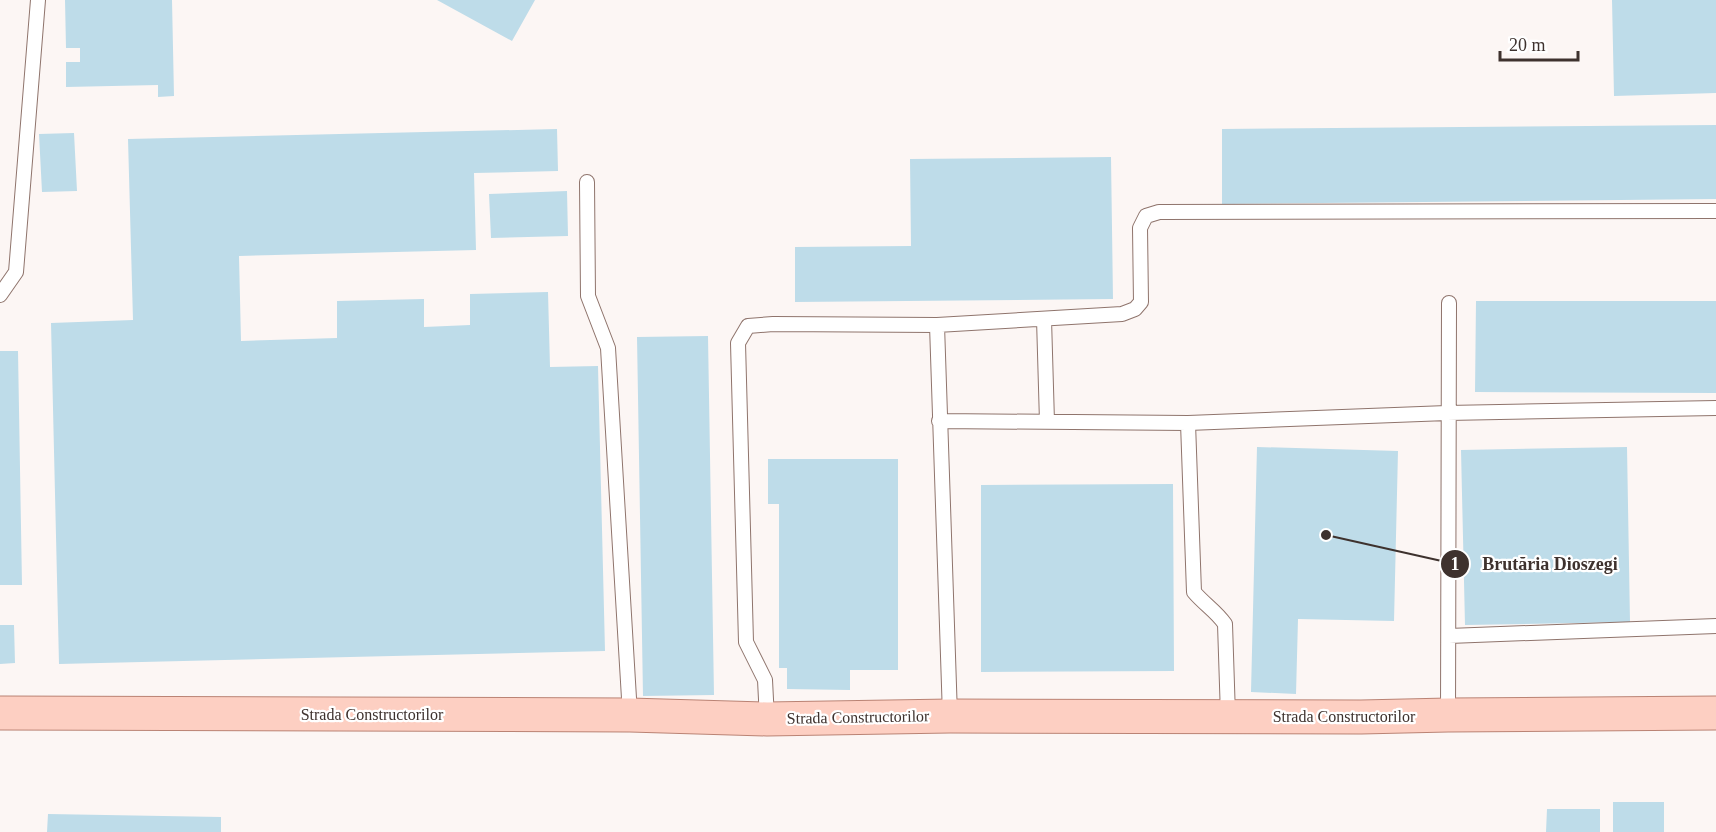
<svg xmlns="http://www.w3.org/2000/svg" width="1716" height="832" font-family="'Times New Roman',serif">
<rect width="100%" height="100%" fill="#fcf6f4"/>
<!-- building -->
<path fill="#bedce9" d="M 65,0 L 172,0 L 174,96 L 158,97 L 158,85 L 66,87 L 66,62 L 80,62 L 80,48 L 66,48 Z
M 437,0 L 535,0 L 512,41 Z
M 1612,0 L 1716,0 L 1716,93 L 1614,96 Z
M 1716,125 L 1716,199 L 1222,204 L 1222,129 Z
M 557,129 L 558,171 L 474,173 L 476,250 L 239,256 L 241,341 L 337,338 L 337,301 L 424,299 L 424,327 L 470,325 L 470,294 L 548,292 L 550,367 L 598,366 L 605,651 L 59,664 L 51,323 L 133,320 L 128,139 Z
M 74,133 L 77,191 L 42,192 L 39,134 Z
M 1111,157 L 1113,299 L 795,302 L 795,247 L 911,246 L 910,159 Z
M 567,191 L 568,236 L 491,238 L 489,194 Z
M 1476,301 L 1716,301 L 1716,393 L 1475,392 Z
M 708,336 L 714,695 L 643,696 L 637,337 Z
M 0,351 L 18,351 L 22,585 L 0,585 Z
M 1257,447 L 1398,451 L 1394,621 L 1298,619 L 1296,694 L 1251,692 Z
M 1627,447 L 1630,622 L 1465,625 L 1461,450 Z
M 768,459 L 898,459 L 898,670 L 850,670 L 850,690 L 787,689 L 787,668 L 779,668 L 779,504 L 768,504 Z
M 1173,484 L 1174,671 L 981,672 L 981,485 Z
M 0,625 L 14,625 L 15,663 L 0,664 Z
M 1613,802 L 1664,802 L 1664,832 L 1613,832 Z
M 1547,809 L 1600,809 L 1600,832 L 1546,832 Z
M 48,814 L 221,817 L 221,832 L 47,832 Z"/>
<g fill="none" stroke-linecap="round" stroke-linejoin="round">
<defs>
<path id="lane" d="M 587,182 L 588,296 L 608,348 L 630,715
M 0,295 L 16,272 L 38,0
M 1044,319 L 1047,422
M 937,325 L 950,716
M 939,421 L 1188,423 L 1447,413 L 1716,408
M 1188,423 L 1194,592 C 1204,604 1216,611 1225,624 L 1228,716
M 1449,636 L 1716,626
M 1448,715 L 1449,303
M 767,719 L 765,680 L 746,642 L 738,343 L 748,326 L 773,324 L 937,325 L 1122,314 L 1135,309 L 1141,302 L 1140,228 L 1146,216 L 1159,212 L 1716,211"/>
<path id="primary" d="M 0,713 L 630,715 L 767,719 L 950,716 L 1361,717 L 1448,715 L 1716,713"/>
</defs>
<!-- lane casing -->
<use href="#lane" stroke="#8f746c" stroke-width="16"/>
<!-- primary casing -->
<use href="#primary" stroke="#ba8374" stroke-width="35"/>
<!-- lane -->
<use href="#lane" stroke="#fff" stroke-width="14"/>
<!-- primary -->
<use href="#primary" stroke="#fdcfc2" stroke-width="33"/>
</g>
<g text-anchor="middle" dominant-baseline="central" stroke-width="4.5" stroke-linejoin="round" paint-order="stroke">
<!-- street labels -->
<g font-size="16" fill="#3e322e" stroke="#fff">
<text x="372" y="714">Strada Constructorilor</text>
<text x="1344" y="716">Strada Constructorilor</text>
<text transform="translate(858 717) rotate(-1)">Strada Constructorilor</text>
</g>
</g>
<!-- callouts -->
<path fill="none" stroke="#3e322e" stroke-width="2" d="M1326 535L1455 564"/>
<g fill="#3e322e" stroke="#fff" stroke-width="2">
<circle cx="1326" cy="535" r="6"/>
<circle cx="1455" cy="564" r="15"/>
</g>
<g font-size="18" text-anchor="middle" font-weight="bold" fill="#fff">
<text x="1455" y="570">1</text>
</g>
<g font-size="18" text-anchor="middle" font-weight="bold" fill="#3e322e" stroke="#fff" stroke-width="4.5" stroke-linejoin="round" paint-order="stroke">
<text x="1550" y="570">Brutăria Dioszegi</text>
</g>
<!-- scale -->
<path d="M1500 51v9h78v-9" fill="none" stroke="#3e322e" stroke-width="3"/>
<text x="1509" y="51" font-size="18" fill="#3e322e" stroke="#ffffff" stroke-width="4.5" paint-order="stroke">20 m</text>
</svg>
